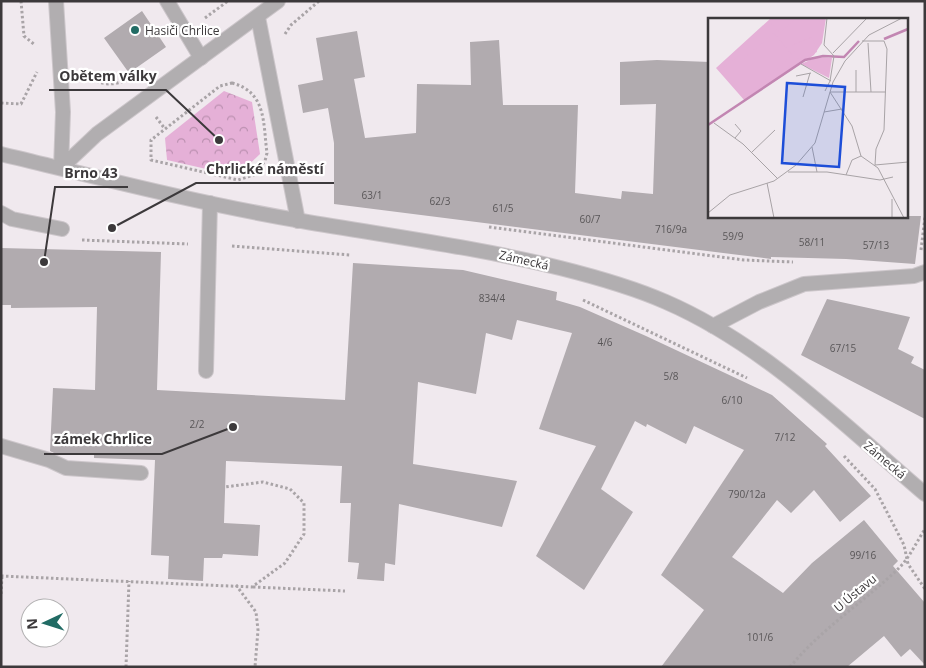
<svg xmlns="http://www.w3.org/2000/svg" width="926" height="668" font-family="'Open Sans',sans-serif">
<defs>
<pattern id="forest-crowns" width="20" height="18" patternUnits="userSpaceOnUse" patternTransform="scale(1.25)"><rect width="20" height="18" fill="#e5b0d7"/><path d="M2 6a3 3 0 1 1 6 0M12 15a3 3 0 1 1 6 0" fill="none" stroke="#bb90b0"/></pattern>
</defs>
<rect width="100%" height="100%" fill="#f0e9ee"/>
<!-- forest -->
<path fill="url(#forest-crowns)" d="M 224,91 L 252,102 L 260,154 L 237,176 L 167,160 L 165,138 Z"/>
<!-- building -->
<path fill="#b1abaf" d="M 142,11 L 166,47 L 129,73 L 104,38 Z
M 357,31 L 365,77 L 354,79 L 365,138 L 416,133 L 417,84 L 471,85 L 470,42 L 499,40 L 503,105 L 578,105 L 575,193 L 621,199 L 622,191 L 653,194 L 656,104 L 620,105 L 620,62 L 657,60 L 710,62 L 710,216 L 921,216 L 915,264 L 846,259 L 771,257 L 771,259 L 334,204 L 334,143 L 328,108 L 303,113 L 298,85 L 323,80 L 316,38 Z
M 1,248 L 161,252 L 157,390 L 345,400 L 353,263 L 463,270 L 557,292 L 556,300 L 580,307 L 646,336 L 772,395 L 827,444 L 825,446 L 871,496 L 840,522 L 814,490 L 791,513 L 777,500 L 732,557 L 783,593 L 812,563 L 864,520 L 898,561 L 893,566 L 925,603 L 925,665 L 910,649 L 901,657 L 884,636 L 847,667 L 661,667 L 704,610 L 661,575 L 744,450 L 694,426 L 686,444 L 647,424 L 646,427 L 635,421 L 601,489 L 633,512 L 584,590 L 536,556 L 596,446 L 539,429 L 572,333 L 517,320 L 512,340 L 486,333 L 476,394 L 418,382 L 413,464 L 517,481 L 502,527 L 399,504 L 395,565 L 385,563 L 384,581 L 357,579 L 359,563 L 348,562 L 351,503 L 340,503 L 342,466 L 226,461 L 224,523 L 260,525 L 258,556 L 223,554 L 222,558 L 204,558 L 203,581 L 168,579 L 169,556 L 151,555 L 155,460 L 94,458 L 94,455 L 56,454 L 50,451 L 53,388 L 95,390 L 97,307 L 11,308 L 11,305 L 1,305 Z
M 827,299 L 910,317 L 898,349 L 914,357 L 911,363 L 925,370 L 925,419 L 801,355 Z"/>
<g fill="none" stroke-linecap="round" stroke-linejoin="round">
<defs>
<path id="service" d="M 167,1 L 201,58
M 258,17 L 298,221
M 1,213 L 12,219 L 62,229
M 713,326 L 759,302 L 804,284 L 914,276 L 925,272
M 206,371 L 210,203
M 1,446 L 49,460 L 66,468 L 141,473"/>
<path id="minor" d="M 56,1 L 63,112 L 61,168
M 61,168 L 97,134 L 278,1"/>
<path id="tertiary" d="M 1,154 C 101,178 201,204 302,221 C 388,236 475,247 560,268 C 596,277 632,287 666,302 C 765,345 844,425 925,494"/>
</defs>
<!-- service casing -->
<use href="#service" stroke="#ccc6ca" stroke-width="16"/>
<!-- minor casing -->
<use href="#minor" stroke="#ccc6ca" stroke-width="16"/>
<!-- tertiary casing -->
<use href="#tertiary" stroke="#ccc6ca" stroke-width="16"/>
<!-- path -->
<path stroke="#a9a4a7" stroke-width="3" stroke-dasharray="2.5 2.5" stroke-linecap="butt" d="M 21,1 L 24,36 L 35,45
M 205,18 L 228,1
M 285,34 L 291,25 L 319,1
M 84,73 C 99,86 113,87 131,78
M 232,83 C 267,92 263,124 267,153 L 265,161 L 254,175 L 238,180 L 151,160 L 151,140 L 220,86 Z
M 1,103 L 21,104 L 37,72
M 156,117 L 165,129
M 489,227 L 744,260 L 793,262
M 82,240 L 188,244
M 232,246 L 350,255
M 921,250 L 925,217
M 583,300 L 747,378
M 844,456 L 875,489 L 904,545 L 908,564 L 925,589
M 1,576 L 252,587 L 285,563 L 304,534 L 304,503 L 290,489 L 263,482 L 225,487
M 236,585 L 256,612 L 258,630 L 255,667
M 253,587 L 345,591
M 1,594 L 2,576
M 126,667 L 129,581
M 790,667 C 822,628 864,602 899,568 C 910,557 917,541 925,529"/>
<!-- service -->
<use href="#service" stroke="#b1aeb0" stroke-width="14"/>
<!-- minor -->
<use href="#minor" stroke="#b1aeb0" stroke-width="14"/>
<!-- tertiary -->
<use href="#tertiary" stroke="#b1aeb0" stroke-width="14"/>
</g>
<!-- markers -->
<circle fill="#216b64" stroke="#fff" stroke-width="2" cx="135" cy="30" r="5"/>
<g text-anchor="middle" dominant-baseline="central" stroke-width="4.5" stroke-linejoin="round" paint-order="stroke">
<!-- number labels -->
<g font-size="10" fill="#595658">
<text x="372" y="195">63/1</text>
<text x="440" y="201">62/3</text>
<text x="503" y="208">61/5</text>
<text x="590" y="219">60/7</text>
<text x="671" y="229">716/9a</text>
<text x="733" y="236">59/9</text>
<text x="812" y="242">58/11</text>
<text x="876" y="245">57/13</text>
<text x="492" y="298">834/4</text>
<text x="605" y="342">4/6</text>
<text x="843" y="348">67/15</text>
<text x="671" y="376">5/8</text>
<text x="732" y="400">6/10</text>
<text x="197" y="424">2/2</text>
<text x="785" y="437">7/12</text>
<text x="747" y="494">790/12a</text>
<text x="863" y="555">99/16</text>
<text x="760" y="637">101/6</text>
</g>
<!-- poi labels -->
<g font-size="12" fill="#3c393b" stroke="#fff" text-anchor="start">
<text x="145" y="30">Hasiči Chrlice</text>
</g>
<!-- street labels -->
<g font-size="12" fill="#3c393b" stroke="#fff">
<text transform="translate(524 260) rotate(13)">Zámecká</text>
<text transform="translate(885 460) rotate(40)">Zámecká</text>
<text transform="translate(855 593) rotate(-40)">U Ústavu</text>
</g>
</g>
<!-- overview -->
<g transform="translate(708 18)">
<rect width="200" height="200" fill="#f0e9ee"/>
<path d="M 63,0 L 118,0 L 114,25 L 106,37 L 37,83 L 8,50 ZM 109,39 L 124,40 L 121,60 L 93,46 Z" fill="#e5b0d7"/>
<path d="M 66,0 L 88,0 L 72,15 L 62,4 ZM 66,15 L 84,37 L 36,81 L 12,53 L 31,37 L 35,41 ZM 104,19 L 109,34 L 90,41 L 84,27 Z" fill="#e5b0d7"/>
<path fill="none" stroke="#c286b2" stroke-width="2.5" d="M 176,21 L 200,11M 0,107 L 97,42 L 115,38 L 136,39 L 151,23"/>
<path fill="none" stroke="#a8a3a6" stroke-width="1" d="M 154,23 L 176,23 L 179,31 L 176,112 L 168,131 L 167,147M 160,25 L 163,74M 125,35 L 159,0M 93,46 L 123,63M 88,58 L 103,55M 117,73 L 122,63 L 126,38 L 116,27 L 119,0M 122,74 L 144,108 L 153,138 L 170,150 L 196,200M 122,74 L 178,74M 148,74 L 148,52M 95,79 L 102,55M 116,94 L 134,91M 6,105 L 35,126 L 70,161M 27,106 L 33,113 L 27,120M 104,129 L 109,154M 44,134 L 67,112M 167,147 L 200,144M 80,154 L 119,154 L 172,162 L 185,159M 138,157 L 144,142 L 153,138M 59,165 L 66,200M 184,181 L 184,200M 0,195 L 22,177 L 66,163 L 88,147 L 107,125 L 125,64 L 137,43 L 161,17 L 194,0"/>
<path fill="#1d4ed8" fill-opacity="0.15" stroke="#1d4ed8" stroke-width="2.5" d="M 79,65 L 137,69 L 131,149 L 74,145 Z"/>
<rect width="200" height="200" fill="none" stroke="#3c393b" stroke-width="2.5"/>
</g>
<!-- callouts -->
<path fill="none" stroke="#3c393b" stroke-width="2" d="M219 140L166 90H49M112 228L196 183H334M44 262L55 187H128M233 427L162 454H44"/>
<g fill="#3c393b" stroke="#fff" stroke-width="2">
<circle cx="219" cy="140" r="5"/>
<circle cx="112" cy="228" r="5"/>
<circle cx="44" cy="262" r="5"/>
<circle cx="233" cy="427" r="5"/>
</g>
<g font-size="14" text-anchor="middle" font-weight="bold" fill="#3c393b" stroke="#fff" stroke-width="4.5" stroke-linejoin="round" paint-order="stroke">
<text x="108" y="81">Obětem války</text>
<text x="265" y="174">Chrlické náměstí</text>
<text x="91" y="178">Brno 43</text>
<text x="103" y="444">zámek Chrlice</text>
</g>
<!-- border -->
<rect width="926" height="668" fill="none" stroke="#3c393b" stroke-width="5"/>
<!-- north arrow -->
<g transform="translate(45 623) rotate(266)"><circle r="24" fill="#ffffff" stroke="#b1b0b1"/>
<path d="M0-4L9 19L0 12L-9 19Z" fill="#216b64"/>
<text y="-8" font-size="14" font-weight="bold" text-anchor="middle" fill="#3c393b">N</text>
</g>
</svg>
